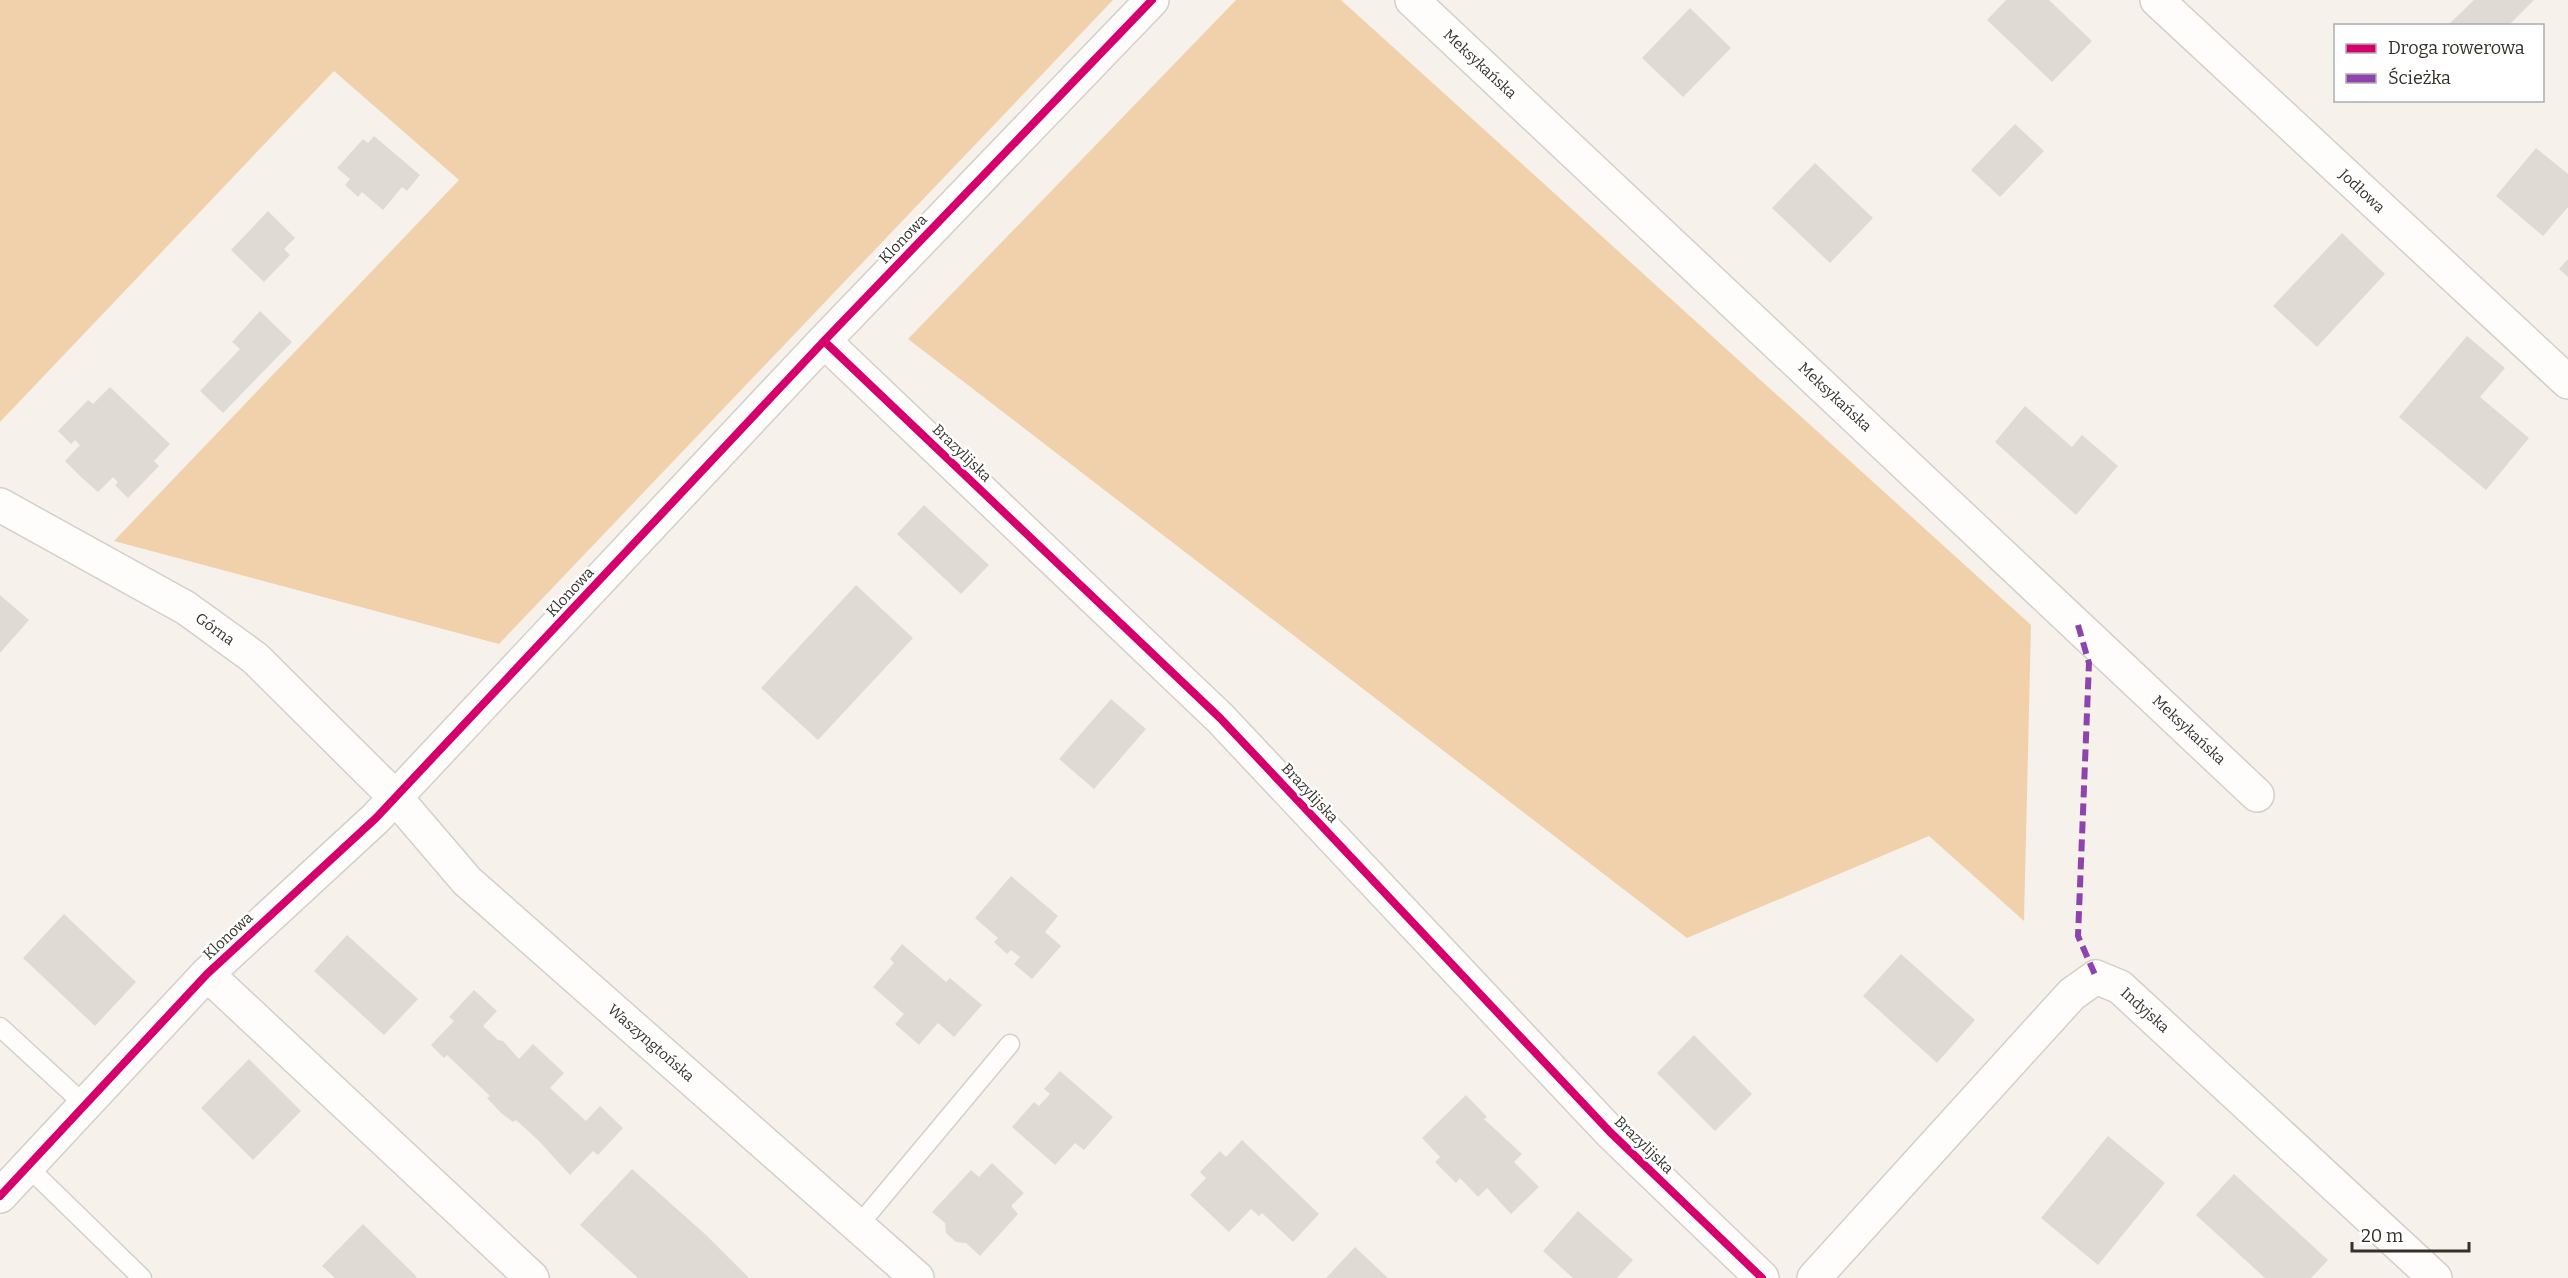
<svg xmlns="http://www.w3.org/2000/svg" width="2568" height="1278" font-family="Bitter,serif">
<rect width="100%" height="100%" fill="#f7f1eb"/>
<!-- forest -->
<path fill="#f0d1ab" d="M 0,0 L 1113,0 L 499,644 L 114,541 L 459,180 L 334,71 L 0,422 Z
M 1236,0 L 1341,0 L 2031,625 L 2024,921 L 1929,836 L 1687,938 L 908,339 Z"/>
<!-- building -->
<path fill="#dfdad4" d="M 2006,0 L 2049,0 L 2092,41 L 2052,82 L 1987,20 Z
M 2474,0 L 2534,0 L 2508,26 L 2447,26 Z
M 1690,8 L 1731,48 L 1683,97 L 1642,58 Z
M 2015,124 L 2044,151 L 2000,197 L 1971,170 Z
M 374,136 L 420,175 L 407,191 L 402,187 L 383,210 L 362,192 L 358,197 L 345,185 L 350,179 L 337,168 L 363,139 L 368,143 Z
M 2536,148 L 2568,174 L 2568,207 L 2543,236 L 2496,196 Z
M 1815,163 L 1873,218 L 1830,263 L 1772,208 Z
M 268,211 L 295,238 L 284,249 L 290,255 L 264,282 L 231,250 Z
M 2342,233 L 2385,274 L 2317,347 L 2273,306 Z
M 2568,259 L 2568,277 L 2559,269 Z
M 260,311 L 292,342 L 223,413 L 200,391 L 240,349 L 232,342 Z
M 2467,336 L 2505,368 L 2480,397 L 2529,438 L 2486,490 L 2399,417 Z
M 110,387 L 170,444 L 154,461 L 159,466 L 128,498 L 115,485 L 118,482 L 113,477 L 98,492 L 81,477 L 65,461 L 80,445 L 75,440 L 71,444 L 58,431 L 88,400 L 93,404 Z
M 2025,406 L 2072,447 L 2082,435 L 2118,466 L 2076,515 L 1995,442 Z
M 924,505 L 989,565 L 961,594 L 897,534 Z
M 856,585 L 913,638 L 818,740 L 761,688 Z
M 0,595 L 29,620 L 0,653 Z
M 1111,699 L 1146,729 L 1094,789 L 1059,759 Z
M 1011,876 L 1058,916 L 1045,932 L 1061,946 L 1032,979 L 1014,964 L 1020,957 L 1011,950 L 1007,954 L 994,942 L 998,938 L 975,918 Z
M 64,914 L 136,982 L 95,1026 L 23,958 Z
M 347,935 L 418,999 L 384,1035 L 314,971 Z
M 902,944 L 946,982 L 950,978 L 982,1005 L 954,1037 L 938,1023 L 919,1045 L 895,1024 L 904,1014 L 873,987 L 894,963 L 890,959 Z
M 1901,954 L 1975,1020 L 1937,1063 L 1863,996 Z
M 474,990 L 497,1011 L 483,1026 L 498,1040 L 503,1041 L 519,1059 L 533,1044 L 564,1073 L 550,1088 L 586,1121 L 600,1106 L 623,1128 L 598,1155 L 593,1151 L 570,1175 L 538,1140 L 516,1120 L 513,1122 L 501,1113 L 487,1098 L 490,1096 L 447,1055 L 444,1058 L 431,1045 L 454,1021 L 449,1017 Z
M 1694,1035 L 1752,1094 L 1715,1131 L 1657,1073 Z
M 249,1059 L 301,1111 L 253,1160 L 201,1108 Z
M 1060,1071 L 1113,1117 L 1084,1150 L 1075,1143 L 1055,1165 L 1012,1127 L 1034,1102 L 1039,1106 L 1050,1094 L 1044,1089 Z
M 1466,1095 L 1487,1117 L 1484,1119 L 1522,1154 L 1514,1162 L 1539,1187 L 1511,1214 L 1487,1188 L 1478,1197 L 1460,1178 L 1456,1183 L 1435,1162 L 1440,1157 L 1422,1138 Z
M 2108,1136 L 2165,1183 L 2098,1265 L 2041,1218 Z
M 1242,1140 L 1319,1214 L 1293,1242 L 1262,1213 L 1259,1216 L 1251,1209 L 1229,1232 L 1190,1195 L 1206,1178 L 1200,1172 L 1220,1151 L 1226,1157 Z
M 992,1163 L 1024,1193 L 1011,1206 L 1018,1214 L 980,1256 L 966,1243 L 956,1242 L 946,1233 L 945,1223 L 932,1212 L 971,1170 L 979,1177 Z
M 632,1169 L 705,1234 L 749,1278 L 638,1278 L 580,1225 Z
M 2234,1174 L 2328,1260 L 2311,1278 L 2265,1278 L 2196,1215 Z
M 1578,1211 L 1633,1260 L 1617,1278 L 1573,1278 L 1543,1251 Z
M 363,1224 L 417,1277 L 415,1278 L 335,1278 L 322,1266 Z
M 1355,1247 L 1388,1278 L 1326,1278 Z"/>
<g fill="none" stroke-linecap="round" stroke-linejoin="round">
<defs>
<path id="service" d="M 0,1027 L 86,1106
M 28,1167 L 142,1278
M 858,1226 L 1010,1044"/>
<path id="minor" d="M 1412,0 L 2257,795
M 2157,0 L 2568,382
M 824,341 L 1220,718 L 1610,1132 L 1762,1278
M 0,505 L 186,608 L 255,658 L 396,798 L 467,881 L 917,1278
M 207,974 L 532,1278
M 0,1196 L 207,974 L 376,818 L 824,341 L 1152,0
M 1814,1278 L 2072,994 L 2096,977 L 2120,987 L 2435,1278"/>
</defs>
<!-- service casing -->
<use href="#service" stroke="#d4cfc9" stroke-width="21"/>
<!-- minor casing -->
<use href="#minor" stroke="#d4cfc9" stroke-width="36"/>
<!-- service -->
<use href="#service" stroke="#fefdfc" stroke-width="18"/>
<!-- minor -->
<use href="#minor" stroke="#fefdfc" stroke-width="33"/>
<!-- quiet -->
<path stroke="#8e44ad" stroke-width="6" stroke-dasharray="12 6" stroke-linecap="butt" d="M 2078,625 L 2089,663 L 2078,936 L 2096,977"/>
<defs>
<path id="cycleway" d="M 824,341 L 1220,718 L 1610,1132 L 1762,1278
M 0,1196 L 207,974 L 376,818 L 824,341 L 1152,0"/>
</defs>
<!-- cycleway casing -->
<use href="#cycleway" stroke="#fff" stroke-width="11"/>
<!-- cycleway -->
<use href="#cycleway" stroke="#d6006c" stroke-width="8"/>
</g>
<g text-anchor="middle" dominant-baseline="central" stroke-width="5" stroke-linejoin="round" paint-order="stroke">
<!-- street labels -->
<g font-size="15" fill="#35302a" stroke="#fff">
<text transform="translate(1480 64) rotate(43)">Meksykańska</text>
<text transform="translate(2362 191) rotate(43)">Jodłowa</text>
<text transform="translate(903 239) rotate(-46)">Klonowa</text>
<text transform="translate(1835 397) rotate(43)">Meksykańska</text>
<text transform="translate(962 453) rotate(44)">Brazylijska</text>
<text transform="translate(570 592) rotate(-47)">Klonowa</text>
<text transform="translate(215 629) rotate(36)">Górna</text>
<text transform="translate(2189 730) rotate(43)">Meksykańska</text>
<text transform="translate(1310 793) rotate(47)">Brazylijska</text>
<text transform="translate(228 936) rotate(-43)">Klonowa</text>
<text transform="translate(2145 1010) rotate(42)">Indyjska</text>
<text transform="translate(651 1043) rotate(41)">Waszyngtońska</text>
<text transform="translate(1644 1145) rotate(44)">Brazylijska</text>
</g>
</g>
<!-- legend -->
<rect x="2334" y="24" width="210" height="78" fill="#ffffff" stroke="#aeacaa" stroke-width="1.5"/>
<rect x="2346" y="44" width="30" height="9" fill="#d6006c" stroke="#aeacaa" stroke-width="1.5"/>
<text x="2388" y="54" font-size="18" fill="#35302a">Droga rowerowa</text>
<rect x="2346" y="74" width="30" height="9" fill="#8e44ad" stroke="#aeacaa" stroke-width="1.5"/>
<text x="2388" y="84" font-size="18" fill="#35302a">Ścieżka</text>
<!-- scale -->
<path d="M2352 1242v9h117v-9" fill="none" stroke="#35302a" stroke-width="3"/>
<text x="2361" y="1242" font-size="18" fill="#35302a" stroke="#ffffff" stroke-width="4.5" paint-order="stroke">20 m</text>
</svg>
